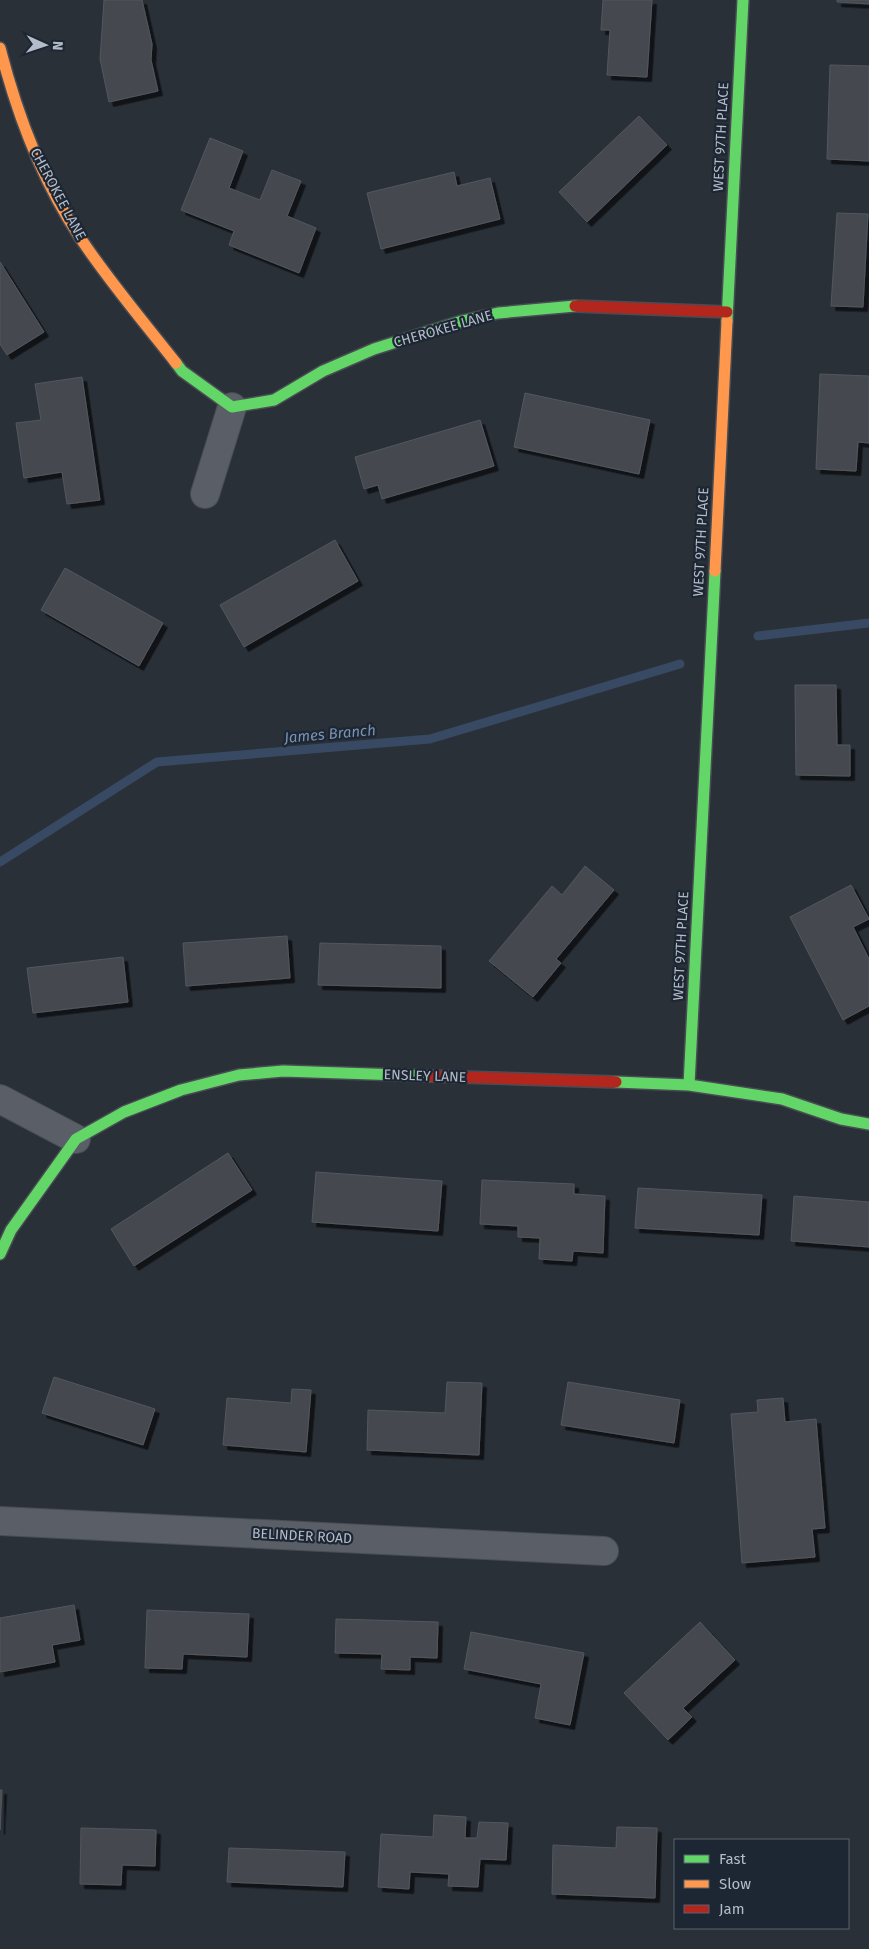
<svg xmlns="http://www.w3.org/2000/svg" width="869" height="1949" font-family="'Fira Sans',sans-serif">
<defs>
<filter id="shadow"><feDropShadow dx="4.5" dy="4.5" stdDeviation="0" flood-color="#0009"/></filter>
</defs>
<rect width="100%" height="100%" fill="#2a3038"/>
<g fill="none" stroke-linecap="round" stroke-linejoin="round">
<!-- stream -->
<path stroke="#384963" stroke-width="9" d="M 758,636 L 869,623
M 0,862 L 157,762 L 430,739 L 680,664"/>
</g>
<!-- building -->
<path fill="#444950" stroke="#52575f" filter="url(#shadow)" d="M 104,0 L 142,0 L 152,44 L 151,60 L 158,91 L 109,102 L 100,59 Z
M 603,0 L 652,0 L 647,77 L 607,75 L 610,30 L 601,30 Z
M 837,0 L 869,0 L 869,4 L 837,2 Z
M 830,65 L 869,66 L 869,161 L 827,159 Z
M 639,116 L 667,145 L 587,222 L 559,192 Z
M 210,138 L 243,151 L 229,188 L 260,200 L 272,170 L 301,181 L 287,216 L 316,228 L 299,273 L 229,245 L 234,231 L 181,210 Z
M 454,172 L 457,186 L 490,178 L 500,219 L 381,249 L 367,193 Z
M 837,213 L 868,214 L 863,307 L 831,306 Z
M 0,262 L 44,332 L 7,355 L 0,344 Z
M 820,374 L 869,376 L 869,443 L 858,442 L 856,471 L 816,469 Z
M 82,377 L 100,500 L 67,504 L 62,472 L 24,478 L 16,423 L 41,420 L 35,384 Z
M 525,393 L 650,420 L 639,474 L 514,447 Z
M 480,420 L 494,466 L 382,499 L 378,485 L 364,489 L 355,457 Z
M 335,540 L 358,581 L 244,647 L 220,605 Z
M 65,568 L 163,623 L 139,666 L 41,610 Z
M 795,685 L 836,685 L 837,745 L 850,745 L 850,776 L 796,775 Z
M 585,866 L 614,890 L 556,959 L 561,963 L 533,997 L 489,961 L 552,886 L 562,895 Z
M 851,885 L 869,919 L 853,927 L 869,959 L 869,1006 L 843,1020 L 790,917 Z
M 287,936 L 290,978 L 186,986 L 183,943 Z
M 320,943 L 441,946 L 441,988 L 318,985 Z
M 123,957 L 128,1002 L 33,1013 L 27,968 Z
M 228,1153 L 252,1190 L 134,1266 L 111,1229 Z
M 316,1172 L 442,1181 L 438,1231 L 312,1222 Z
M 482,1180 L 574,1184 L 574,1194 L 605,1196 L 603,1253 L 573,1251 L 572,1261 L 539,1259 L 540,1238 L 518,1237 L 518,1226 L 480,1224 Z
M 638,1188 L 762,1195 L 759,1235 L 635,1228 Z
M 794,1196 L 869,1202 L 869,1247 L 791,1241 Z
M 54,1377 L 155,1409 L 143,1445 L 42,1413 Z
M 447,1382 L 482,1383 L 479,1455 L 367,1450 L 368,1410 L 445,1413 Z
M 568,1382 L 680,1400 L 674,1443 L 561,1425 Z
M 292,1389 L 311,1390 L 306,1452 L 223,1445 L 227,1398 L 291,1403 Z
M 783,1398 L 785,1422 L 816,1419 L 825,1528 L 812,1529 L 815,1557 L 742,1563 L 731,1414 L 758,1412 L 757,1400 Z
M 74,1605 L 80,1640 L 52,1645 L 55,1662 L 0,1672 L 0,1618 Z
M 147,1610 L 249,1614 L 247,1657 L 183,1654 L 182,1669 L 145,1668 Z
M 336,1619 L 438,1622 L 437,1658 L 410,1657 L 410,1670 L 381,1669 L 382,1654 L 335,1653 Z
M 700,1622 L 735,1660 L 683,1708 L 692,1717 L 668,1740 L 624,1693 Z
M 471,1632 L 584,1653 L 570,1725 L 535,1718 L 541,1684 L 464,1669 Z
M 0,1790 L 2,1790 L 0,1830 Z
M 434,1815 L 466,1817 L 465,1838 L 477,1838 L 479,1822 L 508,1823 L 506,1860 L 480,1859 L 478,1887 L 448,1886 L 449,1874 L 410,1872 L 409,1889 L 378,1887 L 381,1834 L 433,1837 Z
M 617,1827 L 657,1828 L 655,1898 L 552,1894 L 553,1845 L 616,1848 Z
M 81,1828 L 156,1830 L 155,1866 L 122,1865 L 121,1885 L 80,1884 Z
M 229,1848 L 345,1852 L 343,1887 L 227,1882 Z"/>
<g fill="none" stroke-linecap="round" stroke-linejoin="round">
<defs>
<path id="street" d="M 205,494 L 232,407
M 0,1099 L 76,1139
M 0,1521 L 604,1551"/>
<path id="fast" d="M 727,321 L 743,0
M 176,363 L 182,371 L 232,407 L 274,400 L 323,371 L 374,349 L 462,321 L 498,313 L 575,306
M 616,1082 L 689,1085 L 782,1099 L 841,1119 L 869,1124
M 689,1085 L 715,571
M 0,1254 L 11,1230 L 76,1139 L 124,1112 L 181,1090 L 239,1075 L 283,1071 L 430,1076"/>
<path id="slow" d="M 0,48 C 17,114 41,179 79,236 C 108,280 143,321 176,363
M 715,571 L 727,321"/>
<path id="jam" d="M 575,306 L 727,312
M 430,1076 L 616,1082"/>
</defs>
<!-- street casing -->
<use href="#street" stroke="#484c53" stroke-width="30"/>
<!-- fast casing -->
<use href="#fast" stroke="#484c53" stroke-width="14"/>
<!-- slow casing -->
<use href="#slow" stroke="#484c53" stroke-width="14"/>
<!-- jam casing -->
<use href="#jam" stroke="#484c53" stroke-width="14"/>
<!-- street -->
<use href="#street" stroke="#5a5e66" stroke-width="28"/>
<!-- fast -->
<use href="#fast" stroke="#63d668" stroke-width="11"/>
<!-- slow -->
<use href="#slow" stroke="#ff974d" stroke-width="11"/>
<!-- jam -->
<use href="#jam" stroke="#b3261e" stroke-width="11"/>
</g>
<g text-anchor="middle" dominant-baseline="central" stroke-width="4.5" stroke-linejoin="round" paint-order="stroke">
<!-- street labels -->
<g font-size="14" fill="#b4bcc9" stroke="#1d2633">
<text transform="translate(721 137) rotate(-87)">WEST 97TH PLACE</text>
<text transform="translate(58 194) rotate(62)">CHEROKEE LANE</text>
<text transform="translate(443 329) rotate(-16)">CHEROKEE LANE</text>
<text transform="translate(701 542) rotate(-87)">WEST 97TH PLACE</text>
<text transform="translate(681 946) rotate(-87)">WEST 97TH PLACE</text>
<text transform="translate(425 1076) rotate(2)">ENSLEY LANE</text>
<text transform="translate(302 1536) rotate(3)">BELINDER ROAD</text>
</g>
<!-- water labels -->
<g font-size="15" font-style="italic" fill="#7c92b1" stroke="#1d2633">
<text transform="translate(330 734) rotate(-5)">James Branch</text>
</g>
</g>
<!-- legend -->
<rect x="674" y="1839" width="175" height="90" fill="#1d2633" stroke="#59626f"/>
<rect x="684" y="1855" width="25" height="8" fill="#63d668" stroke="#59626f"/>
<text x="719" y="1864" font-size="15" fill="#b4bcc9">Fast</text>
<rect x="684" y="1880" width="25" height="8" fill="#ff974d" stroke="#59626f"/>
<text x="719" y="1889" font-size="15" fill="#b4bcc9">Slow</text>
<rect x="684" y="1905" width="25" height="8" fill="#b3261e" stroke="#59626f"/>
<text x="719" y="1914" font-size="15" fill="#b4bcc9">Jam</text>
<!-- north arrow -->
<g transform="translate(45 45) rotate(93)" stroke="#1d2633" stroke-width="4" paint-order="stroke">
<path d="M0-4L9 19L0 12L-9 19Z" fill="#b4bcc9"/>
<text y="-8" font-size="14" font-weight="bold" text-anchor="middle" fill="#b4bcc9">N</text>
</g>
</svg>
